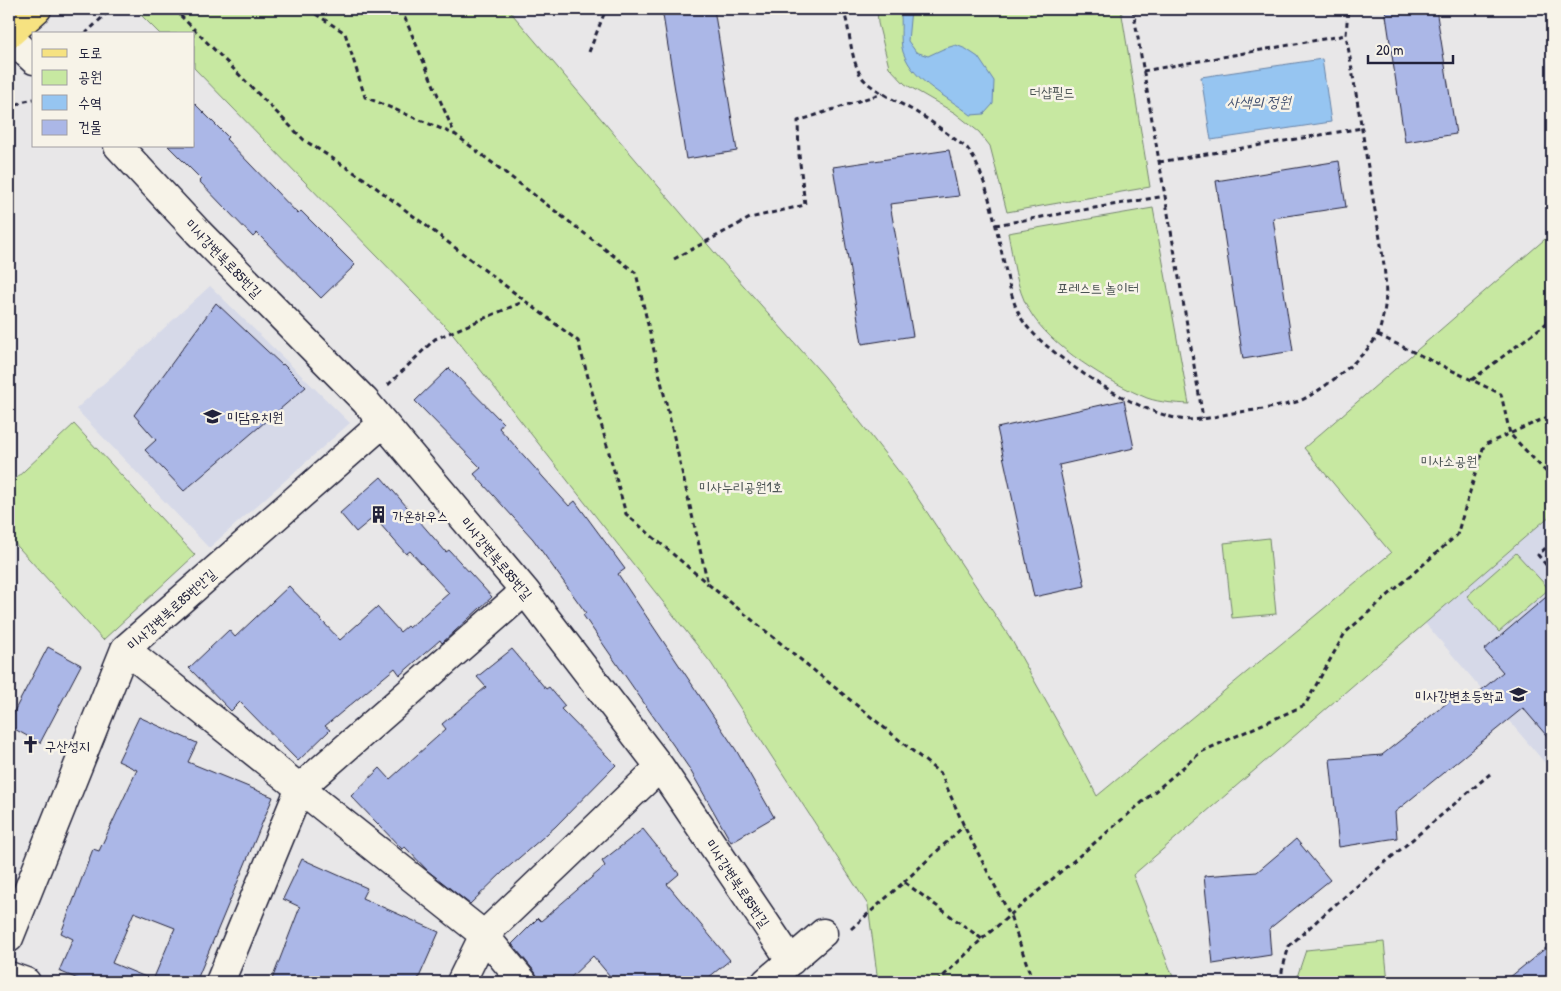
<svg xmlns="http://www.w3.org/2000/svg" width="1561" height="991" font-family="'Patrick Hand','Poor Story',sans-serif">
<rect width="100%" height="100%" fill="#e8e7e8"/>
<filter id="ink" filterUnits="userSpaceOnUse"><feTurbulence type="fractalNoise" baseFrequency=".02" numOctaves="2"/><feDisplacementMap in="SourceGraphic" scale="10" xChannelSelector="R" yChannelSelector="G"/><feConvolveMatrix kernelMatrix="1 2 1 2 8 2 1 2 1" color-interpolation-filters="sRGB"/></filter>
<g filter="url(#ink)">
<!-- built -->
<path fill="#d6d9e8" d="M 210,286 L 350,423 L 209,548 L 76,409 Z
M 1552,514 L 1552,771 L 1425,623 Z"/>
<!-- green -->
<path fill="#c7e8a1" stroke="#74856e" d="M 135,9 L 508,9 L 720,259 L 825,377 L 907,482 L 1011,639 L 1071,746 L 1097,796 L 1391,553 L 1304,448 L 1552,233 L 1552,514 L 1133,875 L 1175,982 L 878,982 L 868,905 L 711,663 L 450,331 L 194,68 L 194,34 L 160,34 Z
M 877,9 L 1121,9 L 1150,187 L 1007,212 L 990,146 L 979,132 L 955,113 L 905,84 L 889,67 L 878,23 Z
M 1153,208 L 1189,404 C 1175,403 1161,403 1147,398 C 1110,383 1049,346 1029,310 C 1016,288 1013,258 1008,233 Z
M 74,424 L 195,555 L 103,640 L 9,537 L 9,485 Z
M 1269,538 L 1276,614 L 1232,618 L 1224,543 Z
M 1516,553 L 1549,589 L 1499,632 L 1467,596 Z
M 1384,942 L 1388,982 L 1298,982 L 1297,977 L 1306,950 Z"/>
<!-- water -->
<path fill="#96c5f1" stroke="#6884a8" d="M 900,9 L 911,9 L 908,41 L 916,52 L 928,56 L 943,49 L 956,45 L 966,49 L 978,57 L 994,81 L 993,104 L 984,114 L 971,115 C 947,96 914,83 903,52 C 899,39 903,22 900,9 Z
M 1322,59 L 1331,122 L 1211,140 L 1201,77 Z"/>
<!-- building -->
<path fill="#abb7e7" stroke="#22223b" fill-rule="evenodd" d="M 662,9 L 714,9 L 737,151 L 686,159 Z
M 1385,9 L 1436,9 L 1456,134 L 1405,142 Z
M 194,103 L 228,137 L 226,139 L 298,214 L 301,211 L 355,265 L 321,298 L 257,233 L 253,237 L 199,181 L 201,179 L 168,146 L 194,146 Z
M 949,150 L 959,196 L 890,204 L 913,336 L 862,344 L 833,167 Z
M 1339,161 L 1346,207 L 1273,218 L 1293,351 L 1243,359 L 1216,181 Z
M 216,303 L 282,365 L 283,364 L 306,387 L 184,491 L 145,450 L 156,440 L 134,415 Z
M 449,368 L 503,423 L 499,428 L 569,506 L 575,501 L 625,569 L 618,574 L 736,750 L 774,817 L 731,842 L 689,768 L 583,615 L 586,613 L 533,539 L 474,474 L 481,468 L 415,401 Z
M 1124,400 L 1134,448 L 1059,465 L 1085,586 L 1034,597 L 997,428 Z
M 381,477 L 446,552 L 449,550 L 492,597 L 442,643 L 440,640 L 400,675 L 395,668 L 325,726 L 330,730 L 298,761 L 240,702 L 231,711 L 189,668 L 229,630 L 235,637 L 289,586 L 340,640 L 377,607 L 400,632 L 407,626 L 409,628 L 449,593 L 410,551 L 406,554 L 374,517 L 356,532 L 340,513 Z
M 1552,592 L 1552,742 L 1523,708 L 1395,812 L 1397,838 L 1339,847 L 1330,759 L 1382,755 L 1458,694 L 1466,703 L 1503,672 L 1484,650 Z
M 48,647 L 81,665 L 40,743 L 9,726 L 9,721 Z
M 512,649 L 546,689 L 549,687 L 565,706 L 561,709 L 616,765 L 555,827 L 505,870 L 470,904 L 428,871 L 405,847 L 402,849 L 351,796 L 380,768 L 390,779 L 446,729 L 442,724 L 486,687 L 477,677 Z
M 139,717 L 197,743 L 188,762 L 273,797 L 196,982 L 85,982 L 59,971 L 73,939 L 61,933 L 93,849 L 99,851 L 137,770 L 118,761 ZM 134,912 L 175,928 L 153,980 L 112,963 Z
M 643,829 L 679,874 L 667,884 L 730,960 L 703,982 L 615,982 L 593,956 L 566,982 L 540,982 L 535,972 L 512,944 L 538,918 L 541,921 L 605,866 L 602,861 Z
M 1296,839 L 1330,880 L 1269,929 L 1271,955 L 1213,964 L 1204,876 L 1257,872 Z
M 302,859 L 367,888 L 362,898 L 439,932 L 417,982 L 271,982 L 300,907 L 283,899 Z
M 1552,943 L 1552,982 L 1504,982 Z"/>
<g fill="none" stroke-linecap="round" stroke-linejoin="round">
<defs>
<path id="minor" d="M 9,37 L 34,60
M 118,146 L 198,232 L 365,401 L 525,591 L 660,767 L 791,961
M 125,649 L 484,935 L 523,982
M 9,938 L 125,649 L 383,423
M 9,976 L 26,982
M 220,982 L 300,788 L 525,591
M 461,982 L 484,935 L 660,767
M 766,982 L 823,933"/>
<path id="major" d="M 9,34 L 37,9"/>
</defs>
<!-- minor casing -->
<use href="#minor" stroke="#22223b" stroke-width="31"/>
<!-- major casing -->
<use href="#major" stroke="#22223b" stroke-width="31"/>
<!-- path -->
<path stroke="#22223b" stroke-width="3" stroke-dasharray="5 4" stroke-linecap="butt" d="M 174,9 L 304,140 L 366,180 L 578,341 L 626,514 L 708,584
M 308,9 L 345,33 L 365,97 L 456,135 L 636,273 L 708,584 L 941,774 L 964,826 L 1010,915 L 1033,982
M 401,9 L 455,135
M 843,9 C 851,31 849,55 861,76 C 869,89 905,105 919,114 C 936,124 951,137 967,148 C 988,175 998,238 1006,272 C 1012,295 1015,316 1033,333 C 1064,365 1135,411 1180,419 C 1197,422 1216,416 1233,413 C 1254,410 1276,408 1296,402 C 1317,396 1369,354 1378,334 C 1381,328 1382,319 1384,312 C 1390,284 1379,234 1374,205 C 1365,148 1356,92 1346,35 L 1348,9
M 1133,9 L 1203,418
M 85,34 L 111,9
M 589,52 L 606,9
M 1143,71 L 1346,35
M 9,111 L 21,102 L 34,99
M 1159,162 L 1362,128
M 995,225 L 1165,196
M 674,259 L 750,218 L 805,205 L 799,155 L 798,121 L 883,93
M 1378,335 L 1501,394 L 1510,434 L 1552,478
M 1472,380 L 1552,319
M 388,385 L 435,339 L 523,302
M 1552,542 L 1538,555 L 1552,572
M 904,882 L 964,826
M 851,929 L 904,882 L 982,939
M 937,982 L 982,939 L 1201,752 L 1305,705 L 1345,633 L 1457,535 L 1484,445 L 1552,415
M 1282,982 L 1282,971 L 1289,946 L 1330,909 L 1490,774"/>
<!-- minor -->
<use href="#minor" stroke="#f7f3e8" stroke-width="28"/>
<!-- major -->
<use href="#major" stroke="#f6e281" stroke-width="28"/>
</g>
</g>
<!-- icons -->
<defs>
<symbol id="school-bare" viewBox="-9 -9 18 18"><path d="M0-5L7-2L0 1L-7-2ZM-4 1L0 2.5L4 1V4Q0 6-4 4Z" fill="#22223b" stroke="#f7f3e8" stroke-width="2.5" paint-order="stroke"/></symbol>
<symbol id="building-bare" viewBox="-9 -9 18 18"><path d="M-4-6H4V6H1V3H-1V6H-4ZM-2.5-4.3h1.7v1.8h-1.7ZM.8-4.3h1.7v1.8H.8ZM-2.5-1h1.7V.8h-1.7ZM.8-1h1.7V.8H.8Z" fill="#22223b" stroke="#f7f3e8" stroke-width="2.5" paint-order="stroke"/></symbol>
<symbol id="church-bare" viewBox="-9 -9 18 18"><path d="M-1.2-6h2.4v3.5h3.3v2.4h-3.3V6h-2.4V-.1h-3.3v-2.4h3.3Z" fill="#22223b" stroke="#f7f3e8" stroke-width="2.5" paint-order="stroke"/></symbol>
</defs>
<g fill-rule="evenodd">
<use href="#school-bare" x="200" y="404" width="25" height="25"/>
<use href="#building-bare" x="366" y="502" width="25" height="25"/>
<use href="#school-bare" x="1506" y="682" width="25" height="25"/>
<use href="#church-bare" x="18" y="732" width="25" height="25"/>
</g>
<g text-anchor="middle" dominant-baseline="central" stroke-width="5" stroke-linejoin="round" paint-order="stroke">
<!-- park labels -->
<g font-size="14" fill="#4b5454" stroke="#f7f3e8">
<text x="1052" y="91">더샵필드</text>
<text x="1098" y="287">포레스트 놀이터</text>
<text x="1449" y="460">미사소공원</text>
<text x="741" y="486">미사누리공원1호</text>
</g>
<!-- street labels -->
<g font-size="14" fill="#22223b" stroke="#f7f3e8">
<text transform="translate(224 258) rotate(46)">미사강변북로85번길</text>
<text transform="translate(497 558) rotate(50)">미사강변북로85번길</text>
<text transform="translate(171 609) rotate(-42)">미사강변북로85번안길</text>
<text transform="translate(738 883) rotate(56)">미사강변북로85번길</text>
</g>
<!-- poi labels -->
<g font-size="14" fill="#22223b" stroke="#f7f3e8" text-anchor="start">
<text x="227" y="416">미담유치원</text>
<text x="392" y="515">가온하우스</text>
<text x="1505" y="695" text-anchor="end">미사강변초등학교</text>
<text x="45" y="745">구산성지</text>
</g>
<!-- water labels -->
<g font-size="15" font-style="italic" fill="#455372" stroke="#f7f3e8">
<text x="1259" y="101">사색의 정원</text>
</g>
</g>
<!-- margin -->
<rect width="1561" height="991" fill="none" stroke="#f7f3e8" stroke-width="30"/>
<rect x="15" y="15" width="1531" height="961" fill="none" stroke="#22223b" stroke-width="2" filter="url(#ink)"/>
<!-- legend -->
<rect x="32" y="32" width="162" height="115" fill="#f7f3e8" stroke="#a29fa3"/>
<rect x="42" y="49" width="25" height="8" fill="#f6e281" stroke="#a29fa3"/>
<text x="78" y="58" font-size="15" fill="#22223b">도로</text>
<rect x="42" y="70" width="25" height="15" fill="#c7e8a1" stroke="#a29fa3"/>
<text x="78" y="82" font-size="15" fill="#22223b">공원</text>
<rect x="42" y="95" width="25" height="15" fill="#96c5f1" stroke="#a29fa3"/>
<text x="78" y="108" font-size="15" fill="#22223b">수역</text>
<rect x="42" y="120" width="25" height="15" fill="#abb7e7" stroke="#a29fa3"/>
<text x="78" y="132" font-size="15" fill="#22223b">건물</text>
<!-- scale -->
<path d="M1368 55v8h85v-8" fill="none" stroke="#22223b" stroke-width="2.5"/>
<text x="1376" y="55" font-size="15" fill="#22223b" stroke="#f7f3e8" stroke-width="4" paint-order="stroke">20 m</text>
</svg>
